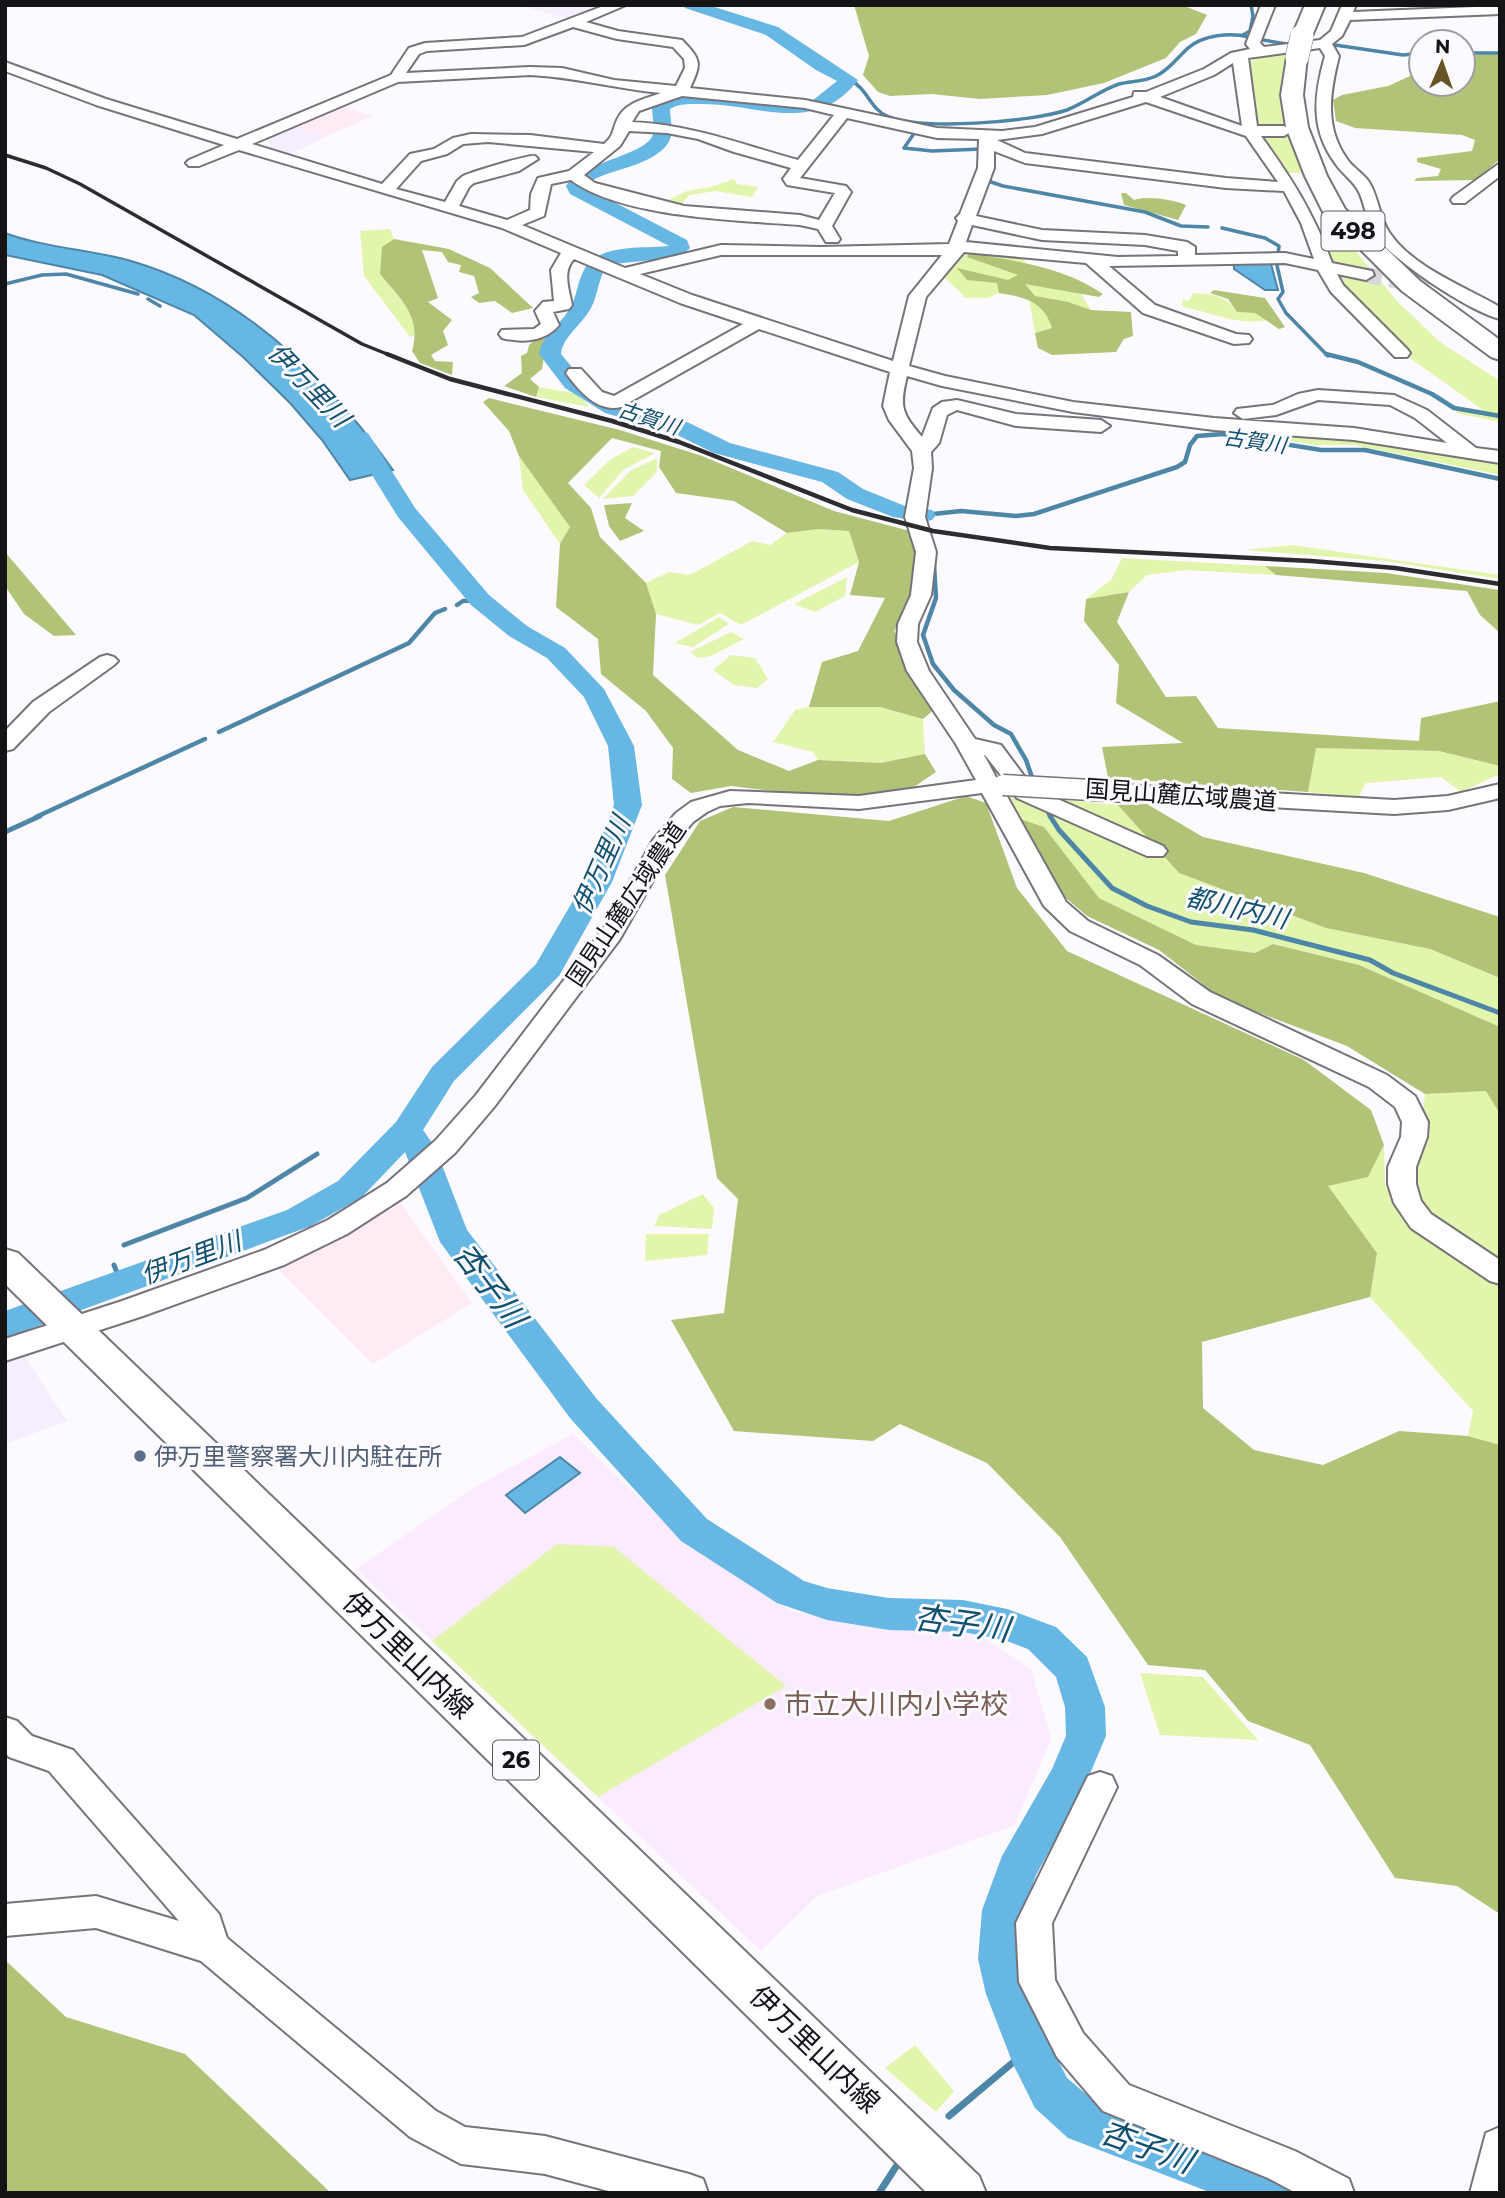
<svg xmlns="http://www.w3.org/2000/svg" width="1505" height="2198" font-family="Montserrat,'Noto Sans JP',sans-serif">
<rect width="100%" height="100%" fill="#fcfafe"/>
<!-- built -->
<path fill="#f4eefe" d="M 517,5 L 613,5 L 573,20 Z
M 291,125 L 327,136 L 290,154 L 270,148 L 268,136 Z
M 21,1351 L 67,1421 L 5,1444 L 5,1355 Z"/>
<!-- industrial -->
<path fill="#ffebf4" d="M 336,105 L 373,116 L 327,136 L 291,125 Z
M 401,1204 L 472,1303 L 373,1364 L 279,1270 Z"/>
<!-- education -->
<path fill="#fbebfe" d="M 573,1434 L 688,1545 L 793,1612 L 980,1635 L 1031,1669 L 1051,1738 L 1015,1825 L 817,1896 L 761,1951 L 356,1569 L 473,1488 Z"/>
<!-- green -->
<path fill="#e2f5ad" d="M 1289,53 L 1305,173 L 1288,173 L 1261,136 L 1272,132 L 1256,125 L 1249,62 L 1269,54 Z
M 734,179 L 737,184 L 758,187 L 752,197 L 716,191 L 689,195 L 678,209 L 658,205 L 687,191 L 711,187 Z
M 390,229 L 394,239 L 382,247 L 380,274 L 411,312 L 417,334 L 410,337 L 364,276 L 360,231 Z
M 1339,231 L 1397,301 L 1440,342 L 1500,381 L 1500,422 L 1456,413 L 1457,407 L 1483,410 L 1407,356 L 1340,284 L 1321,232 Z
M 962,250 L 1021,254 L 1026,263 L 1081,294 L 1091,310 L 1048,314 L 1052,328 L 1035,333 L 1029,298 L 999,293 L 988,298 L 966,298 L 941,274 Z
M 1193,293 C 1213,294 1225,295 1237,312 L 1255,313 L 1266,320 C 1236,326 1212,312 1183,307 L 1182,300 L 1189,301 Z
M 539,387 L 579,394 L 589,407 L 536,397 Z
M 1203,428 L 1365,440 L 1500,462 L 1500,475 L 1354,445 L 1316,445 Z
M 633,447 L 655,453 L 623,470 L 599,498 L 584,485 L 611,459 Z
M 519,456 L 570,527 L 560,544 L 523,490 Z
M 657,458 L 657,472 L 633,496 L 603,499 L 630,471 Z
M 818,529 L 849,531 L 859,562 L 741,625 L 720,613 L 698,625 L 656,614 L 646,583 L 669,572 L 690,575 L 752,541 L 770,545 L 787,533 Z
M 1292,545 L 1500,575 L 1500,579 L 1385,561 L 1244,550 Z
M 1122,558 L 1265,566 L 1276,575 L 1187,570 L 1147,575 L 1129,592 L 1086,599 L 1111,580 Z
M 847,577 L 845,596 L 815,612 L 794,604 Z
M 719,617 L 729,624 L 693,647 L 675,643 Z
M 731,632 L 744,639 L 711,656 L 698,658 L 690,652 Z
M 731,655 L 755,658 L 768,679 L 757,688 L 734,685 L 713,670 Z
M 809,707 L 880,707 L 923,719 L 925,754 L 880,763 L 818,760 L 813,752 L 773,742 L 795,710 Z
M 1315,748 L 1439,751 L 1500,766 L 1500,774 L 1461,792 L 1441,777 L 1366,783 L 1358,798 L 1308,792 Z
M 1009,794 L 1118,805 L 1179,873 L 1326,928 L 1430,949 L 1500,978 L 1500,1027 L 1359,965 L 1274,944 L 1255,953 L 1196,945 L 1099,898 L 1044,827 L 1020,819 Z
M 1486,1091 L 1500,1114 L 1500,1264 L 1428,1215 L 1413,1183 L 1425,1094 Z
M 1384,1145 L 1385,1184 L 1406,1225 L 1500,1285 L 1500,1445 L 1468,1436 L 1473,1411 L 1370,1297 L 1377,1253 L 1327,1186 L 1368,1177 Z
M 703,1194 L 714,1208 L 712,1229 L 654,1226 L 659,1215 Z
M 646,1234 L 709,1234 L 707,1255 L 645,1261 Z
M 557,1544 L 614,1547 L 786,1686 L 598,1797 L 432,1641 Z
M 1140,1673 L 1203,1677 L 1258,1740 L 1160,1735 Z
M 915,2045 L 954,2091 L 936,2112 L 885,2068 Z"/>
<!-- forest -->
<path fill="#b1c377" d="M 854,5 L 1182,5 L 1207,15 L 1196,34 L 1180,42 L 1166,58 L 1104,83 L 1047,95 L 980,99 L 932,94 L 890,96 L 878,92 L 863,75 L 869,56 Z
M 1500,54 L 1500,159 L 1476,180 L 1414,181 L 1417,178 L 1438,176 L 1441,169 L 1417,162 L 1417,158 L 1472,151 L 1475,140 L 1462,135 L 1355,128 L 1336,121 L 1333,100 L 1342,95 L 1388,86 L 1421,71 L 1421,84 L 1463,84 L 1463,55 Z
M 1121,193 L 1126,193 L 1134,200 C 1144,195 1177,200 1186,205 L 1178,220 L 1124,205 Z
M 394,239 L 449,249 L 490,268 L 533,308 L 512,313 L 495,301 L 479,303 L 471,297 L 479,293 L 474,276 L 459,272 L 461,265 L 448,262 L 442,252 L 422,250 L 438,298 L 428,302 L 452,320 L 443,331 L 448,345 L 431,355 L 435,361 L 453,362 L 452,375 L 420,363 L 412,351 C 422,316 401,300 380,274 L 382,247 Z
M 969,253 C 1015,261 1064,267 1103,294 L 1099,297 L 1025,284 L 1035,296 L 1068,302 L 1091,310 L 1131,312 L 1133,336 L 1124,339 L 1116,352 L 1052,355 L 1038,348 L 1035,333 L 1052,328 C 1044,301 1024,297 999,293 L 997,283 L 967,280 L 957,268 L 1008,280 L 1018,275 L 967,257 Z
M 1214,290 L 1265,298 L 1285,327 L 1279,329 L 1255,313 L 1237,312 L 1228,299 L 1210,293 Z
M 554,325 L 560,330 L 546,344 L 542,369 L 530,379 L 539,387 L 536,397 L 504,386 L 522,373 L 521,356 L 527,353 L 529,345 Z
M 489,398 L 620,430 L 702,456 L 834,511 L 910,531 C 923,572 913,595 894,631 L 936,708 L 923,719 L 880,707 L 809,707 L 822,662 L 858,651 L 885,598 L 850,595 L 859,562 L 849,531 L 818,529 L 787,533 L 734,501 L 676,493 L 659,467 L 661,451 L 612,438 L 568,483 L 591,508 L 600,537 L 646,583 L 656,614 L 653,675 L 738,750 L 789,771 L 818,760 L 880,763 L 925,754 L 936,772 L 905,793 L 823,797 L 731,786 L 691,793 L 672,779 L 673,748 L 646,711 L 601,674 L 598,639 L 556,607 L 560,544 L 570,527 L 519,456 L 509,431 L 483,402 Z
M 632,503 L 625,518 L 644,531 L 620,541 L 609,526 L 604,505 Z
M 5,552 L 76,635 L 54,636 L 24,614 L 5,586 Z
M 1265,566 L 1386,573 L 1500,590 L 1500,633 L 1480,615 L 1467,591 L 1276,575 Z
M 1129,592 L 1117,622 L 1166,697 L 1196,696 L 1218,728 L 1419,741 L 1421,718 L 1500,701 L 1500,766 L 1439,751 L 1316,748 L 1308,792 L 1108,778 L 1102,747 L 1183,743 L 1116,703 L 1119,665 L 1084,621 L 1086,599 Z
M 966,796 L 986,803 L 1017,888 L 1067,951 L 1304,1060 L 1371,1110 L 1384,1145 L 1368,1177 L 1328,1186 L 1377,1253 L 1370,1297 L 1202,1342 L 1203,1408 L 1254,1450 L 1323,1465 L 1399,1431 L 1468,1436 L 1500,1445 L 1500,1914 L 1457,1886 L 1395,1878 L 1310,1745 L 1248,1721 L 1205,1670 L 1148,1665 L 1060,1537 L 987,1463 L 900,1424 L 873,1441 L 734,1431 L 671,1320 L 724,1313 L 738,1199 L 717,1178 L 665,875 L 700,821 L 733,807 L 889,821 Z
M 1147,804 L 1203,837 L 1364,873 L 1500,917 L 1500,978 L 1430,949 L 1326,928 L 1179,873 L 1118,805 Z
M 1020,819 L 1044,827 L 1099,898 L 1196,945 L 1255,953 L 1273,944 L 1359,965 L 1500,1027 L 1500,1114 L 1486,1091 L 1425,1094 L 1347,1046 L 1222,999 L 1159,950 L 1087,916 L 1060,893 Z
M 5,1960 L 66,2017 L 185,2054 L 331,2193 L 5,2193 Z"/>
<!-- water -->
<path fill="#66b7e3" stroke="#4d86a6" stroke-width="2" d="M 5,233 C 45,248 90,249 131,261 C 242,293 328,378 393,470 L 350,480 L 322,440 L 290,403 L 243,357 L 194,315 L 102,275 L 5,255 Z
M 1270,260 L 1278,290 L 1265,290 L 1234,269 L 1234,261 Z
M 560,1457 L 580,1473 L 525,1513 L 506,1495 Z"/>
<g fill="none" stroke-linecap="round" stroke-linejoin="round">
<!-- stream-far3 -->
<path stroke="#4d86a6" stroke-width="3.5" d="M 1243,35 L 1250,31 L 1253,16 L 1251,5
M 1263,40 L 1292,45
M 1335,45 L 1403,55 L 1421,53
M 1463,53 L 1500,53
M 849,80 C 867,87 870,109 887,116 C 921,131 1031,122 1067,110 C 1085,103 1101,90 1119,84 C 1131,81 1144,82 1156,76 C 1169,70 1177,58 1188,48 C 1203,35 1230,32 1249,37
M 915,132 L 904,148 L 932,151 L 982,149
M 989,175 L 991,182 L 1003,186 L 1145,212 L 1181,226 L 1208,227
M 1222,228 L 1265,238 L 1279,246 L 1278,255
M 1276,261 L 1283,292 L 1278,299 L 1286,313 L 1328,356
M 5,284 L 42,275 L 66,274 L 138,294
M 148,299 L 160,306"/>
<!-- stream-far2 -->
<path stroke="#4d86a6" stroke-width="4.5" d="M 1326,354 L 1358,362 L 1432,394 L 1454,408 L 1500,416
M 925,520 L 924,515 L 961,511 L 1016,516 L 1034,514 L 1177,467 L 1185,462 L 1190,445 L 1197,436 L 1223,434 L 1321,450 L 1365,450 L 1500,479
M 934,565 L 936,598 L 923,635 L 933,664 L 954,690 L 994,725 L 1011,734 L 1026,760 L 1034,783
M 457,605 L 463,601 L 480,600
M 219,732 L 409,643 L 435,613 L 445,609
M 1044,805 L 1051,817
M 36,817 L 205,739"/>
<!-- stream-far1 -->
<path stroke="#4d86a6" stroke-width="5" d="M 1050,816 L 1059,830 L 1112,888 L 1147,906 L 1191,922 L 1253,930 L 1370,960 L 1393,973 L 1500,1013
M 5,832 L 40,816
M 124,1245 L 247,1198 L 317,1154
M 114,1265 L 121,1283"/>
<!-- stream -->
<path stroke="#4d86a6" stroke-width="7" d="M 949,2116 L 1029,2049
M 879,2193 L 899,2162"/>
<!-- river -->
<path fill="#66b7e3" fill-rule="evenodd" d="M 683,5 L 708,5 L 778,27 L 858,80 C 815,136 760,104 702,104 C 690,104 680,103 670,109 C 670,117 673,129 671,137 C 661,165 613,168 591,181 L 585,187 L 687,240 L 690,248 C 679,262 627,260 607,266 C 598,278 598,295 591,308 C 582,325 563,336 561,354 L 581,378 L 621,403 L 685,421 L 730,443 L 838,472 L 863,489 L 905,506 L 932,510 L 936,515 L 932,520 L 924,522 L 893,517 L 847,499 L 822,482 L 714,453 L 669,431 L 605,413 L 565,388 L 539,354 C 543,334 558,327 569,310 C 577,298 577,282 584,270 C 598,243 643,249 669,246 L 570,194 L 566,186 C 584,161 648,155 653,134 C 655,127 652,115 652,107 C 675,79 770,101 804,104 L 812,101 L 837,81 L 816,70 L 766,35 L 685,8 Z
M 360,431 L 368,433 L 415,508 L 489,595 L 527,626 L 565,648 L 604,689 L 634,746 L 642,805 L 612,882 L 559,976 L 454,1081 L 423,1130 L 435,1147 L 467,1230 L 596,1398 L 707,1519 L 804,1581 L 827,1588 L 889,1598 L 963,1600 L 1007,1609 L 1056,1627 L 1087,1657 L 1105,1707 L 1106,1736 L 1083,1790 L 1036,1875 L 1024,1910 L 1022,1959 L 1030,1994 L 1048,2040 L 1067,2078 L 1099,2105 L 1290,2177 L 1297,2193 L 1212,2193 L 1068,2138 L 1035,2108 L 1013,2064 L 986,1994 L 978,1959 L 982,1910 L 1002,1856 L 1052,1769 L 1066,1736 L 1065,1707 L 1056,1677 L 1028,1649 L 1004,1640 L 963,1632 L 889,1630 L 827,1620 L 777,1603 L 681,1541 L 570,1418 L 440,1242 L 405,1152 L 362,1197 L 311,1226 L 5,1338 L 5,1311 L 287,1210 L 338,1181 L 396,1122 L 432,1067 L 536,964 L 584,882 L 614,805 L 608,746 L 584,697 L 547,658 L 509,636 L 471,605 L 398,517 L 349,438 L 352,433 Z"/>
<!-- minor-tunnel -->
<path stroke="#d9d7db" stroke-width="16" stroke-dasharray="16 8" stroke-linecap="butt" d="M 1366,275 L 1433,287"/>
<defs>
<path id="minor" d="M 606,5 L 626,5 L 586,22 L 618,31 L 682,40 C 701,60 702,62 690,88 L 805,100 L 937,128 L 1002,131 L 1035,127 L 1133,97 L 1134,92 L 1146,92 L 1204,69 L 1231,53 L 1250,49 L 1246,44 L 1261,5 L 1275,5 L 1260,43 L 1264,47 L 1320,40 L 1331,31 L 1342,5 L 1356,5 L 1353,12 L 1500,6 L 1500,14 L 1350,20 L 1342,36 L 1332,44 L 1339,56 C 1330,92 1324,127 1347,159 C 1353,168 1363,173 1369,182 C 1379,198 1379,217 1389,232 C 1413,268 1464,286 1500,307 L 1500,319 C 1470,312 1388,258 1373,232 C 1366,220 1365,204 1359,192 C 1353,180 1342,174 1335,163 C 1310,129 1314,95 1325,56 L 1320,48 L 1248,58 L 1257,126 L 1284,126 L 1292,131 L 1284,136 L 1261,136 C 1292,179 1313,212 1332,263 L 1372,271 L 1374,275 L 1366,280 L 1337,274 L 1343,285 L 1407,349 L 1410,353 L 1407,357 L 1395,357 L 1331,292 L 1318,270 L 1285,263 L 1109,266 L 1155,305 L 1236,334 L 1249,335 L 1252,339 L 1249,343 L 1234,344 L 1143,313 L 1086,263 L 964,252 L 926,297 L 909,366 L 945,376 L 1073,402 L 1214,418 L 1354,428 L 1447,443 L 1415,418 L 1390,405 L 1318,400 L 1276,415 L 1243,419 L 1234,413 L 1237,409 L 1273,405 L 1298,394 L 1318,390 L 1394,395 L 1427,410 L 1476,448 L 1500,451 L 1500,463 L 1354,440 L 1214,430 L 1073,412 L 942,386 L 907,376 C 899,408 902,413 922,437 L 933,408 L 942,402 L 957,400 L 1016,414 L 1101,420 L 1110,426 L 1101,432 L 1016,426 L 957,410 L 947,415 L 939,443 L 931,452 L 932,468 L 925,517 L 936,552 L 931,595 L 918,624 L 917,642 L 929,671 L 975,739 L 1001,745 L 1033,788 L 1163,846 L 1167,851 L 1163,856 L 1147,856 L 1017,798 L 1011,790 L 1004,791 L 1066,902 L 1088,921 L 1158,955 L 1210,992 L 1387,1075 L 1415,1096 L 1428,1122 L 1427,1137 L 1416,1167 L 1416,1184 L 1421,1201 L 1431,1214 L 1500,1260 L 1500,1284 L 1490,1281 L 1411,1228 L 1394,1203 L 1388,1184 L 1388,1167 L 1401,1137 L 1402,1122 L 1395,1107 L 1369,1087 L 1192,1004 L 1140,965 L 1070,931 L 1044,906 L 982,793 L 859,809 L 748,803 L 720,806 L 707,812 L 693,822 L 672,847 L 620,939 L 494,1107 L 455,1153 L 406,1196 L 347,1234 L 284,1265 L 143,1316 L 5,1361 L 5,1339 L 122,1301 L 264,1250 L 328,1220 L 387,1183 L 436,1140 L 476,1095 L 603,929 L 653,840 L 676,813 L 691,802 L 730,791 L 859,796 L 976,780 L 956,744 L 907,671 L 897,642 L 898,624 L 911,595 L 916,552 L 905,517 L 914,468 L 912,451 L 889,420 L 883,406 L 890,372 L 759,329 L 621,407 C 598,413 578,390 566,373 L 569,369 L 581,369 L 602,392 L 614,396 L 743,324 L 680,303 L 574,259 C 562,272 569,289 572,305 L 569,309 L 553,312 L 559,325 C 545,342 522,343 502,338 L 499,334 L 502,330 L 534,329 L 541,324 L 535,311 L 543,302 L 554,301 L 551,270 L 561,253 L 502,228 L 239,150 L 199,166 L 189,166 L 186,163 L 189,160 L 224,145 L 96,105 L 5,71 L 5,62 L 106,99 L 237,139 L 391,75 L 409,48 L 425,43 L 522,37 ZM 573,27 L 617,39 L 673,47 L 684,59 L 685,68 L 676,86 L 614,80 L 562,68 L 530,67 L 406,73 L 419,54 L 427,51 L 524,45 ZM 1233,63 L 1242,126 L 1160,97 L 1214,75 ZM 530,75 C 574,77 617,89 661,93 C 645,99 625,102 617,120 C 612,131 614,136 604,144 L 530,135 L 471,134 L 453,138 L 434,149 L 410,154 L 382,184 L 252,144 L 398,82 ZM 682,96 L 805,108 L 834,115 L 798,160 C 740,144 693,125 632,122 L 639,111 ZM 1146,102 L 1246,136 L 1278,182 L 1226,178 L 1025,153 L 997,140 L 1042,134 ZM 847,118 L 937,138 L 979,139 L 978,168 L 960,214 L 956,218 L 958,221 L 949,244 L 821,247 L 721,245 L 625,268 L 522,225 L 544,216 L 551,184 L 571,180 C 622,218 737,220 800,225 L 818,229 L 826,242 L 838,242 L 840,239 L 832,226 L 851,192 L 846,186 L 800,178 ZM 629,131 L 667,133 L 698,139 L 734,152 L 791,168 L 783,179 L 787,185 L 835,193 L 819,220 L 800,215 L 684,206 L 595,183 L 584,175 L 620,146 ZM 488,142 L 594,152 L 569,171 L 538,178 L 531,194 L 530,210 L 507,220 L 459,206 L 469,187 L 474,183 L 519,171 L 538,159 L 535,156 C 530,154 472,172 463,176 L 457,181 L 445,202 L 396,189 L 421,161 L 447,154 L 463,144 ZM 994,151 L 1025,163 L 1226,188 L 1284,191 L 1301,223 L 1314,259 L 1285,253 L 1195,255 L 1195,247 L 1187,242 L 1145,235 L 1042,230 L 976,216 L 994,168 ZM 972,225 L 1042,240 L 1145,245 L 1178,251 L 1178,256 L 1118,257 L 966,242 ZM 721,255 L 942,255 L 909,296 L 893,361 L 692,295 L 640,274 ZM 984,755 L 985,755 L 1003,778 L 997,779 Z
M 1500,163 L 1500,176 L 1465,203 L 1453,203 L 1451,200 L 1453,197 Z
M 107,655 L 114,657 L 118,661 L 114,665 L 49,712 L 13,749 L 5,751 L 5,731 L 33,702 L 100,657 Z
M 1500,784 L 1500,798 L 1448,810 L 1394,814 L 1126,799 L 1118,797 L 1115,792 L 1118,787 L 1126,785 L 1394,800 L 1448,796 Z
M 5,1717 L 17,1721 L 32,1736 L 73,1750 L 219,1914 L 227,1938 L 436,2111 L 465,2127 L 545,2136 L 689,2174 L 703,2179 L 708,2193 L 616,2193 L 545,2174 L 461,2164 L 410,2137 L 201,1961 L 96,1928 L 5,1936 L 5,1904 L 96,1896 L 179,1921 L 49,1771 L 9,1757 L 5,1753 Z
M 1100,1772 L 1112,1776 L 1117,1787 L 1052,1923 L 1055,1980 L 1083,2033 L 1129,2085 L 1295,2151 L 1349,2179 L 1354,2193 L 1296,2193 L 1268,2178 L 1103,2111 L 1057,2057 L 1019,1982 L 1016,1923 L 1088,1776 Z
M 1500,2127 L 1500,2193 L 1470,2193 L 1486,2133 Z"/>
<path id="major" d="M 5,1249 L 18,1253 L 979,2176 L 986,2193 L 927,2193 L 5,1284 Z"/>
<path id="highway" d="M 1305,5 L 1325,5 L 1312,36 L 1309,40 L 1295,40 L 1292,36 Z
M 1297,51 L 1304,53 L 1307,57 L 1303,95 L 1308,127 L 1327,176 L 1345,209 L 1420,281 L 1500,340 L 1500,360 L 1491,357 L 1402,291 L 1323,212 L 1305,176 L 1286,127 L 1281,95 L 1287,57 L 1290,53 Z"/>
</defs>
<!-- minor casing -->
<use href="#minor" stroke="#76737b" stroke-width="4"/>
<!-- major casing -->
<use href="#major" stroke="#76737b" stroke-width="4"/>
<!-- highway casing -->
<use href="#highway" stroke="#76737b" stroke-width="4"/>
<!-- minor -->
<use href="#minor" fill="#fff" fill-rule="evenodd"/>
<!-- major -->
<use href="#major" fill="#fff" fill-rule="evenodd"/>
<!-- highway -->
<use href="#highway" fill="#fff" fill-rule="evenodd"/>
<!-- rail-far1 -->
<path stroke="#2c2b2e" stroke-width="3.5" d="M 5,155 L 46,168 L 80,184 L 362,344 L 392,356"/>
<!-- rail -->
<path stroke="#2c2b2e" stroke-width="4.5" d="M 387,354 L 450,379 L 612,421 L 679,442 L 852,510 L 933,531 L 1050,548 L 1311,561 L 1395,568 L 1500,584"/>
<defs>
<path id="minor-bridge" d="M 1003,785 L 1126,792"/>
<path id="highway-bridge" d="M 1297,57 L 1302,36"/>
</defs>
<!-- minor-bridge casing -->
<use href="#minor-bridge" stroke="#76737b" stroke-width="23" stroke-linecap="butt"/>
<!-- highway-bridge casing -->
<use href="#highway-bridge" stroke="#76737b" stroke-width="24" stroke-linecap="butt"/>
<!-- minor-bridge -->
<use href="#minor-bridge" stroke="#fff" stroke-width="20"/>
<!-- highway-bridge -->
<use href="#highway-bridge" stroke="#fff" stroke-width="23"/>
</g>
<!-- markers -->
<circle fill="#5c6f8a" stroke="#fcfafe" stroke-width="2.5" cx="140" cy="1456" r="7"/>
<circle fill="#8d6e63" stroke="#fcfafe" stroke-width="2.5" cx="770" cy="1704" r="7"/>
<g text-anchor="middle" dominant-baseline="central" stroke-width="6" stroke-linejoin="round" paint-order="stroke">
<!-- far-water labels -->
<g font-size="21" font-style="italic" fill="#0e506e" stroke="#fcfafe">
<text transform="translate(649 418) rotate(18)">古賀川</text>
<text transform="translate(1255 441) rotate(8)">古賀川</text>
</g>
<!-- shield labels -->
<g fill="#fcfafe" stroke="#5a585c" stroke-width="2">
<rect x="1321.5" y="211.5" width="63" height="39" rx="5"/>
<rect x="493" y="1740.5" width="46" height="39" rx="5"/>
</g>
<g font-size="23" font-weight="bold" fill="#141316">
<text x="1353" y="231">498</text>
<text x="516" y="1760">26</text>
</g>
<!-- street labels -->
<g font-size="24" fill="#141316" stroke="#fcfafe">
<text transform="translate(1181 795) rotate(4)">国見山麓広域農道</text>
<text transform="translate(626 904) rotate(-56)">国見山麓広域農道</text>
</g>
<!-- service labels -->
<g font-size="24" fill="#4e5e75" stroke="#fcfafe" text-anchor="start">
<text x="154" y="1456">伊万里警察署大川内駐在所</text>
</g>
<!-- water labels -->
<g font-size="26" font-style="italic" fill="#0e506e" stroke="#fcfafe">
<text transform="translate(309 385) rotate(46)">伊万里川</text>
<text transform="translate(601 865) rotate(-66)">伊万里川</text>
<text transform="translate(1237 908) rotate(13)">都川内川</text>
<text transform="translate(191 1258) rotate(-20)">伊万里川</text>
</g>
<!-- near-street labels -->
<g font-size="28" fill="#141316" stroke="#fcfafe">
<text transform="translate(408 1655) rotate(44)">伊万里山内線</text>
<text transform="translate(815 2049) rotate(44)">伊万里山内線</text>
</g>
<!-- near-education labels -->
<g font-size="28" fill="#785e54" stroke="#fcfafe" text-anchor="start">
<text x="784" y="1704">市立大川内小学校</text>
</g>
<!-- near-water labels -->
<g font-size="32" font-style="italic" fill="#0e506e" stroke="#fcfafe">
<text transform="translate(490 1285) rotate(53)">杏子川</text>
<text transform="translate(962 1623) rotate(8)">杏子川</text>
<text transform="translate(1147 2146) rotate(20)">杏子川</text>
</g>
</g>
<!-- border -->
<rect width="1505" height="2198" fill="none" stroke="#141316" stroke-width="14"/>
<!-- north arrow -->
<g transform="translate(1442 63) rotate(2)"><circle r="33" fill="#fcfafe" stroke="#9f9ea1" stroke-width="2"/>
<path d="M0-5L12 26L0 18L-12 26Z" fill="#665522"/>
<text y="-10" font-size="19" font-weight="bold" text-anchor="middle" fill="#141316">N</text>
</g>
</svg>
